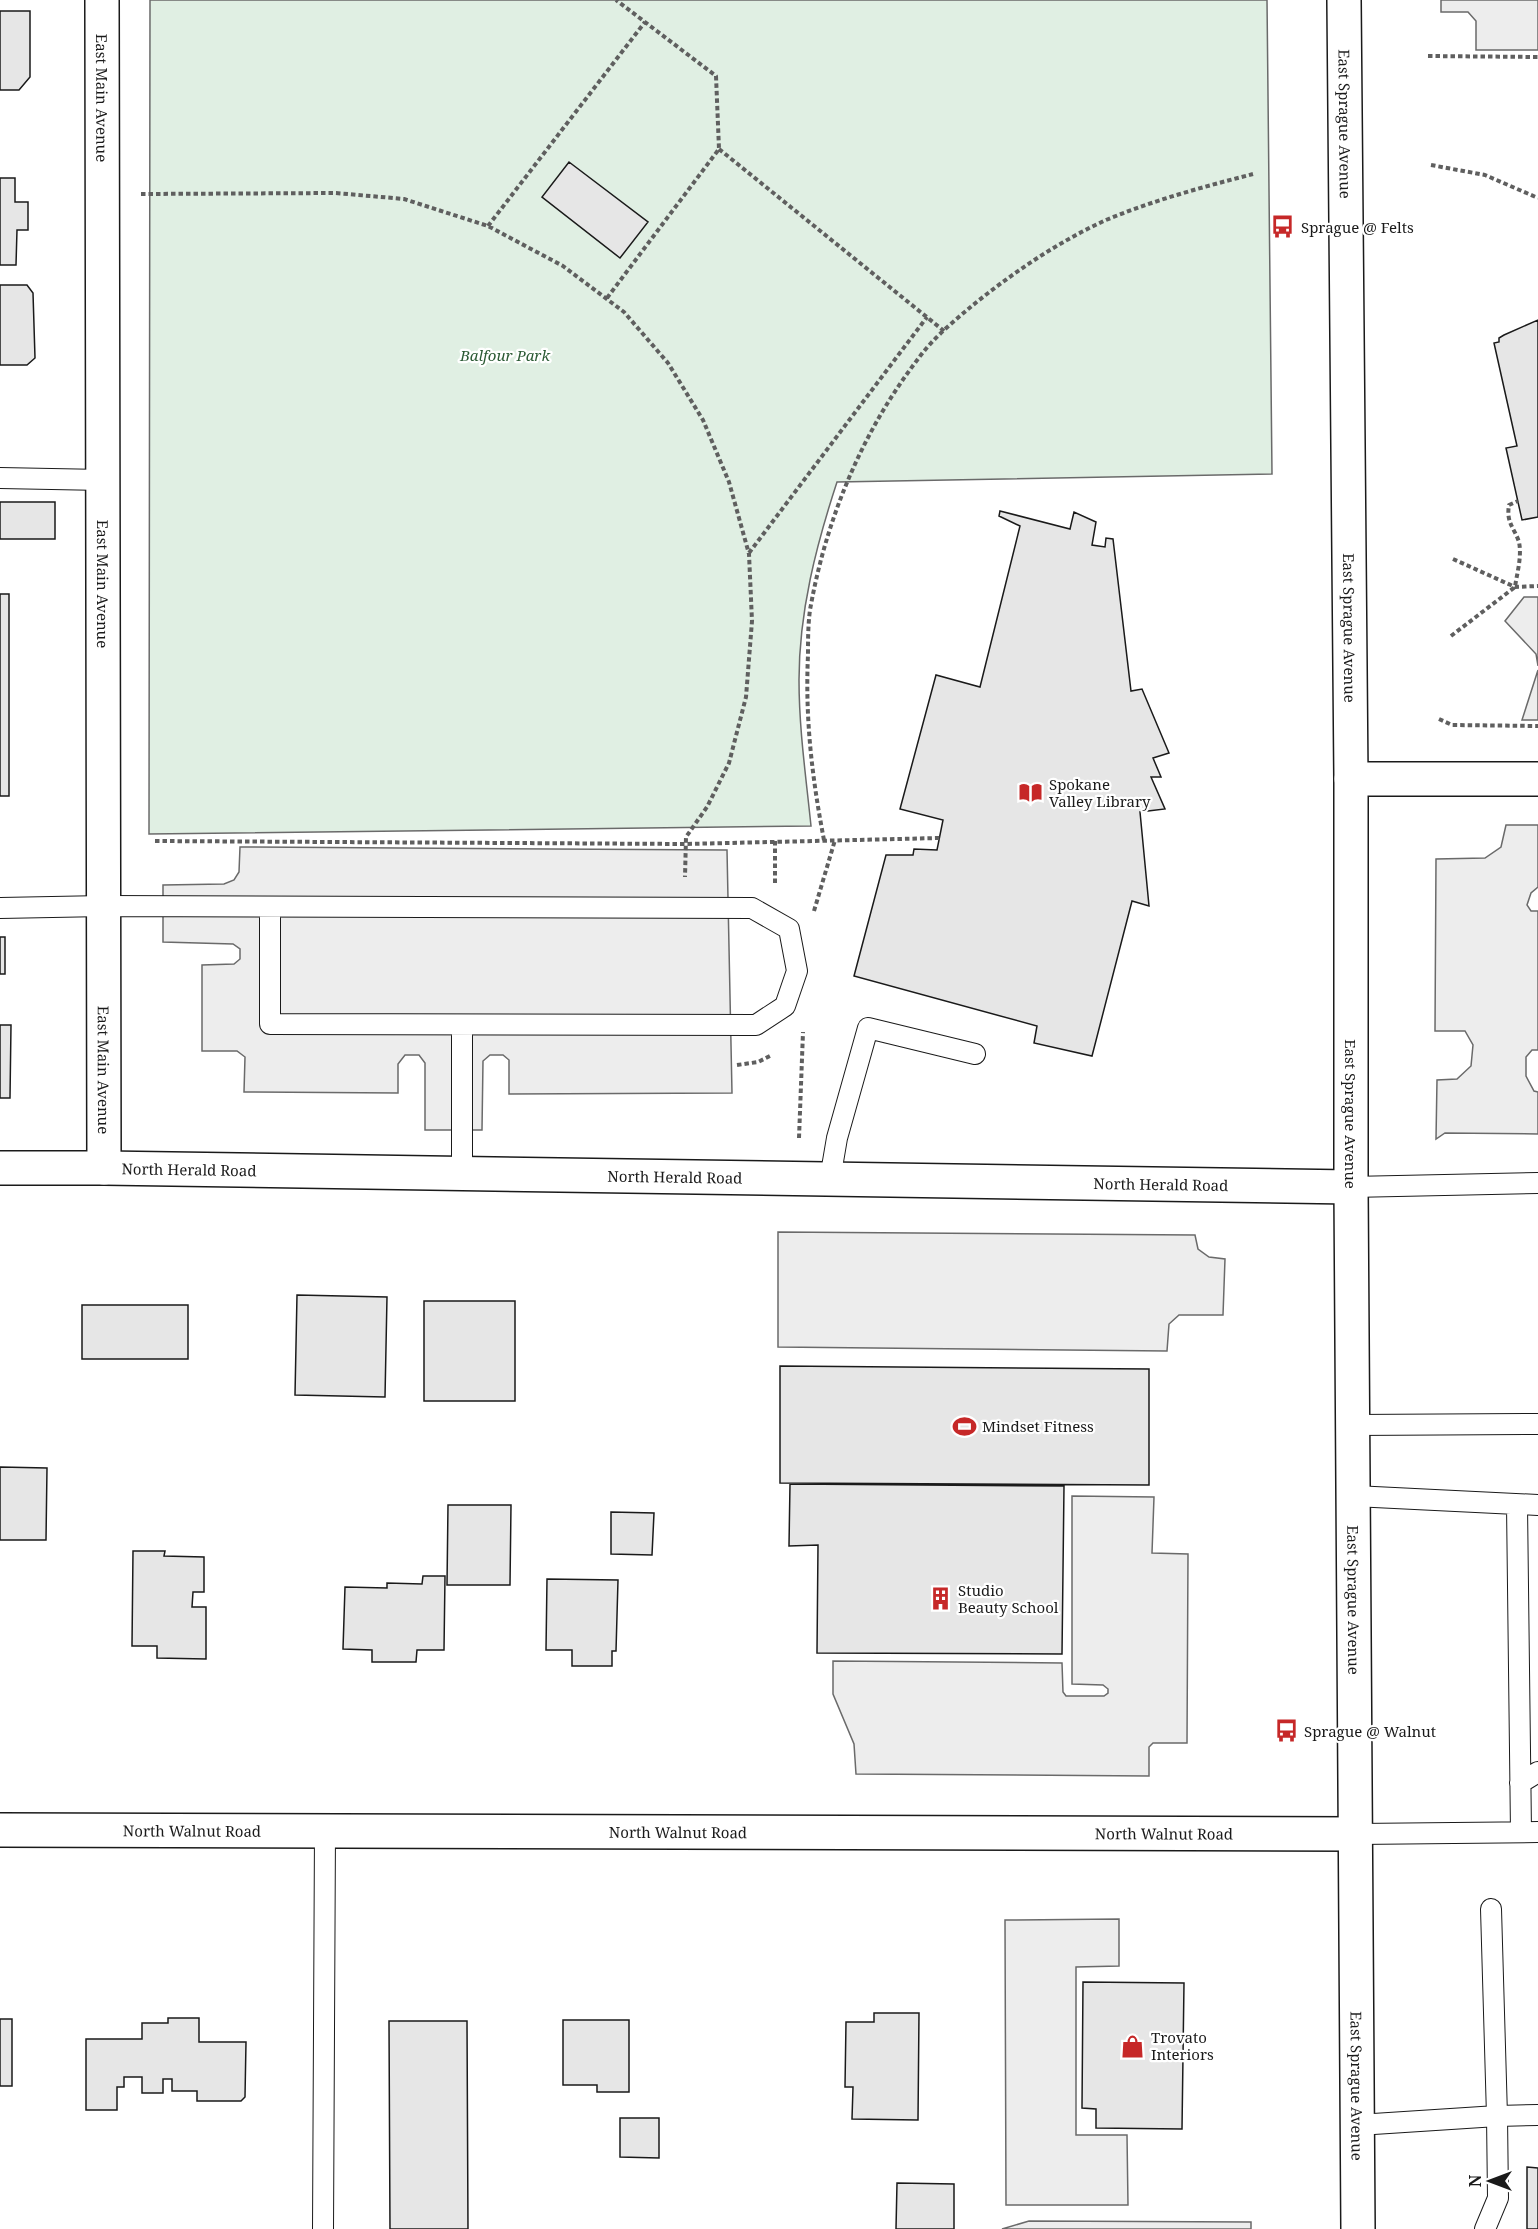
<svg xmlns="http://www.w3.org/2000/svg" width="1538" height="2229" font-family="'Noto Serif',serif">
<rect width="100%" height="100%" fill="#fff"/>
<!-- green -->
<path fill="#e0efe3" stroke="#6a6a6a" stroke-width="1.5" d="M 150,0 L 1267,0 L 1272,474 L 837,482 C 816,546 799,612 799,680 C 799,729 806,777 811,826 L 149,834 Z"/>
<!-- parking -->
<path fill="#ededed" stroke="#6a6a6a" stroke-width="1.5" d="M 1441,0 L 1538,0 L 1538,50 L 1476,50 L 1476,21 L 1468,12 L 1441,12 Z
M 1524,597 L 1538,597 L 1538,666 L 1536,654 L 1505,621 Z
M 1538,670 L 1538,720 L 1522,720 Z
M 1506,825 L 1538,825 L 1538,887 L 1531,893 L 1527,905 L 1531,911 L 1538,911 L 1538,1050 L 1532,1050 L 1526,1057 L 1526,1076 L 1534,1091 L 1538,1092 L 1538,1134 L 1445,1133 L 1436,1139 L 1437,1080 L 1457,1079 L 1471,1066 L 1473,1045 L 1465,1031 L 1435,1031 L 1436,859 L 1485,858 L 1501,847 Z
M 240,847 L 727,850 L 732,1093 L 509,1094 L 509,1060 L 503,1055 L 490,1055 L 483,1061 L 482,1130 L 425,1130 L 425,1063 L 419,1055 L 405,1055 L 398,1064 L 398,1093 L 244,1092 L 245,1057 L 237,1051 L 202,1051 L 202,965 L 234,964 L 240,959 L 240,949 L 233,944 L 163,942 L 163,885 L 224,884 L 234,880 L 239,872 Z
M 778,1232 L 1195,1235 L 1198,1249 L 1209,1257 L 1225,1259 L 1223,1315 L 1179,1315 L 1169,1324 L 1167,1351 L 778,1347 Z
M 1072,1496 L 1154,1497 L 1152,1553 L 1188,1554 L 1187,1743 L 1153,1743 L 1149,1747 L 1149,1776 L 856,1774 L 854,1744 L 833,1694 L 833,1661 L 1062,1663 L 1063,1692 L 1066,1696 L 1104,1696 L 1108,1693 L 1108,1689 L 1103,1685 L 1072,1684 Z
M 1119,1919 L 1119,1966 L 1076,1967 L 1076,2135 L 1127,2135 L 1128,2205 L 1006,2205 L 1005,1920 Z
M 1029,2221 L 1251,2222 L 1251,2229 L 1002,2229 Z"/>
<!-- building -->
<path fill="#e6e6e6" stroke="#1a1a1a" stroke-width="1.5" d="M 0,11 L 30,11 L 30,77 L 19,90 L 0,90 Z
M 569,162 L 648,222 L 620,258 L 542,197 Z
M 0,178 L 15,178 L 15,202 L 28,202 L 28,230 L 17,230 L 16,265 L 0,265 Z
M 0,285 L 27,285 L 33,293 L 35,358 L 27,365 L 0,365 Z
M 1538,320 L 1538,517 L 1522,520 L 1506,448 L 1517,446 L 1494,343 L 1499,342 L 1499,338 L 1504,335 Z
M 0,502 L 55,502 L 55,539 L 0,539 Z
M 1000,511 L 1070,529 L 1074,512 L 1096,522 L 1092,545 L 1105,547 L 1106,538 L 1113,539 L 1131,691 L 1142,689 L 1169,753 L 1153,758 L 1161,777 L 1151,777 L 1165,809 L 1140,812 L 1149,906 L 1132,901 L 1092,1056 L 1034,1043 L 1037,1026 L 854,976 L 886,855 L 913,855 L 914,849 L 937,850 L 943,820 L 900,809 L 936,675 L 980,687 L 1020,526 L 999,516 Z
M 0,594 L 9,594 L 9,796 L 0,796 Z
M 0,937 L 5,937 L 5,974 L 0,974 Z
M 0,1025 L 11,1025 L 10,1098 L 0,1098 Z
M 297,1295 L 387,1297 L 385,1397 L 295,1395 Z
M 424,1301 L 515,1301 L 515,1401 L 424,1401 Z
M 82,1305 L 188,1305 L 188,1359 L 82,1359 Z
M 780,1366 L 1149,1369 L 1149,1485 L 780,1483 Z
M 0,1467 L 47,1468 L 46,1540 L 0,1540 Z
M 790,1484 L 1064,1486 L 1062,1654 L 817,1653 L 818,1545 L 789,1546 Z
M 448,1505 L 511,1505 L 510,1585 L 447,1585 Z
M 611,1512 L 654,1513 L 652,1555 L 611,1554 Z
M 133,1551 L 165,1551 L 164,1556 L 204,1557 L 204,1592 L 193,1592 L 192,1607 L 206,1607 L 206,1659 L 157,1658 L 157,1646 L 132,1646 Z
M 423,1576 L 445,1576 L 444,1650 L 417,1650 L 416,1662 L 372,1662 L 372,1650 L 343,1649 L 345,1587 L 387,1588 L 387,1583 L 422,1584 Z
M 547,1579 L 618,1580 L 616,1651 L 612,1651 L 612,1666 L 572,1666 L 572,1650 L 546,1650 Z
M 1083,1982 L 1184,1983 L 1182,2129 L 1096,2128 L 1096,2109 L 1082,2108 Z
M 874,2013 L 919,2013 L 918,2120 L 852,2119 L 853,2087 L 845,2087 L 846,2022 L 874,2022 Z
M 168,2018 L 199,2018 L 199,2042 L 246,2042 L 245,2097 L 241,2101 L 197,2101 L 197,2091 L 172,2091 L 172,2079 L 163,2079 L 163,2093 L 142,2093 L 142,2077 L 124,2077 L 124,2087 L 117,2087 L 117,2110 L 86,2110 L 86,2039 L 142,2039 L 142,2023 L 168,2023 Z
M 0,2019 L 12,2019 L 12,2086 L 0,2086 Z
M 563,2020 L 629,2020 L 629,2092 L 597,2092 L 597,2085 L 563,2085 Z
M 389,2021 L 467,2021 L 468,2229 L 390,2229 Z
M 620,2118 L 659,2118 L 659,2158 L 620,2157 Z
M 1527,2167 L 1538,2168 L 1538,2229 L 1527,2229 Z
M 897,2183 L 954,2184 L 954,2229 L 896,2229 Z"/>
<g fill="none" stroke-linecap="round" stroke-linejoin="round">
<defs>
<path id="service" d="M 0,478 L 103,480
M 0,908 L 104,906 L 752,908 L 789,929 L 797,971 L 785,1006 L 756,1025 L 270,1024 L 270,907
M 462,1173 L 462,1025
M 830,1179 L 837,1138 L 868,1028 L 975,1054
M 1351,1187 L 1538,1183
M 1353,1425 L 1538,1424
M 1354,1496 L 1538,1505
M 1517,1505 L 1521,1832
M 1520,1783 L 1538,1772
M 1357,1834 L 1538,1832
M 1358,2125 L 1497,2116 L 1491,1909
M 323,2229 L 325,1830
M 1485,2229 L 1498,2198 L 1497,2116 L 1538,2115"/>
<g id="minor">
<path id="s1" d="M 102,0 L 104,1168"/>
<path d="M 1351,779 L 1538,779"/>
<path id="s2" d="M 0,1168 L 104,1168 L 1351,1187"/>
<path id="s3" d="M 0,1830 L 1357,1834"/>
</g>
<g id="primary">
<path id="s4" d="M 1344,0 L 1351,779 L 1351,1187 L 1358,2229"/>
</g>
</defs>
<!-- service casing -->
<use href="#service" stroke="#1a1a1a" stroke-width="22"/>
<!-- minor casing -->
<use href="#minor" stroke="#1a1a1a" stroke-width="36"/>
<!-- primary casing -->
<use href="#primary" stroke="#1a1a1a" stroke-width="36"/>
<!-- path -->
<path stroke="#5f5f5f" stroke-width="4" stroke-dasharray="4.5 3" stroke-linecap="butt" d="M 1428,56 L 1538,57
M 719,149 L 944,331
M 1431,165 L 1485,175 L 1538,198
M 141,194 L 336,193 L 404,199 L 488,226 L 563,266 L 624,312 L 668,363 L 703,420 L 729,482 L 749,554 L 752,621 L 746,697 L 729,763 L 707,807 L 686,837 L 685,877
M 488,226 L 645,22
M 607,298 L 719,149 L 716,76 L 616,0
M 749,553 L 927,317
M 1453,559 L 1515,587 L 1538,586
M 1451,636 L 1515,587 C 1517,573 1522,557 1519,542 C 1514,527 1506,523 1509,505 L 1518,501
M 1439,719 L 1452,725 L 1538,726
M 824,840 C 812,778 805,718 808,655 C 808,640 808,625 810,610 C 826,519 862,432 918,359 C 933,338 954,321 973,305 C 1014,272 1058,242 1106,220 C 1154,200 1203,187 1253,174
M 155,841 L 686,844 L 940,838
M 775,841 L 775,886
M 814,911 L 835,840
M 737,1065 L 758,1062 L 770,1056
M 799,1138 L 803,1032"/>
<!-- service -->
<use href="#service" stroke="#fff" stroke-width="20"/>
<!-- minor -->
<use href="#minor" stroke="#fff" stroke-width="33"/>
<!-- primary -->
<use href="#primary" stroke="#fff" stroke-width="33"/>
</g>
<!-- icons -->
<defs>
<symbol id="bus-bare" viewBox="-9 -9 18 18"><path d="M-5-6H5V4H4V6H2V4H-2V6H-4V4H-5ZM-3.5-4V0h7V-4ZM-3.5 1.2v1.5H-2V1.2ZM2 1.2v1.5H3.5V1.2Z" fill="#c62828" stroke="#fff" stroke-width="2.5" paint-order="stroke"/></symbol>
<symbol id="library-bare" viewBox="-9 -9 18 18"><path d="M-6-4Q-3-5.5-.7-3.5V5Q-3 3-6 4ZM6-4Q3-5.5 .7-3.5V5Q3 3 6 4Z" fill="#c62828" stroke="#fff" stroke-width="2.5" paint-order="stroke"/></symbol>
<symbol id="stadium-bare" viewBox="-9 -9 18 18"><path d="M0-5a6.5 5 0 1 0 0 10a6.5 5 0 1 0 0-10ZM-3.5-1.8h7v3.6h-7Z" fill="#c62828" stroke="#fff" stroke-width="2.5" paint-order="stroke"/></symbol>
<symbol id="building-bare" viewBox="-9 -9 18 18"><path d="M-4-6H4V6H1V3H-1V6H-4ZM-2.5-4.3h1.7v1.8h-1.7ZM.8-4.3h1.7v1.8H.8ZM-2.5-1h1.7V.8h-1.7ZM.8-1h1.7V.8H.8Z" fill="#c62828" stroke="#fff" stroke-width="2.5" paint-order="stroke"/></symbol>
<symbol id="shop-bare" viewBox="-9 -9 18 18"><path d="M-5-2.5h2.3a2.7 3.5 0 0 1 5.4 0H5L5.5 6h-11ZM-1.5-2.5h3a1.5 2.3 0 0 0-3 0Z" fill="#c62828" stroke="#fff" stroke-width="2.5" paint-order="stroke"/></symbol>
</defs>
<g fill-rule="evenodd">
<use href="#bus-bare" x="1266" y="210" width="33" height="33"/>
<use href="#library-bare" x="1014" y="776" width="33" height="33"/>
<use href="#stadium-bare" x="948" y="1410" width="33" height="33"/>
<use href="#building-bare" x="924" y="1582" width="33" height="33"/>
<use href="#bus-bare" x="1270" y="1714" width="33" height="33"/>
<use href="#shop-bare" x="1116" y="2030" width="33" height="33"/>
</g>
<g text-anchor="middle" dominant-baseline="central" stroke-width="4.5" stroke-linejoin="round" paint-order="stroke">
<!-- street labels -->
<g font-size="15" fill="#1a1a1a" stroke="#fff">
<text stroke="none"><textPath href="#s1" startOffset="98">East Main Avenue</textPath></text>
<text stroke="none"><textPath href="#s4" startOffset="124">East Sprague Avenue</textPath></text>
<text stroke="none"><textPath href="#s1" startOffset="584">East Main Avenue</textPath></text>
<text stroke="none"><textPath href="#s4" startOffset="628">East Sprague Avenue</textPath></text>
<text stroke="none"><textPath href="#s1" startOffset="1070">East Main Avenue</textPath></text>
<text stroke="none"><textPath href="#s4" startOffset="1114">East Sprague Avenue</textPath></text>
<text stroke="none"><textPath href="#s2" startOffset="189">North Herald Road</textPath></text>
<text stroke="none"><textPath href="#s2" startOffset="675">North Herald Road</textPath></text>
<text stroke="none"><textPath href="#s2" startOffset="1161">North Herald Road</textPath></text>
<text stroke="none"><textPath href="#s4" startOffset="1600">East Sprague Avenue</textPath></text>
<text stroke="none"><textPath href="#s3" startOffset="192">North Walnut Road</textPath></text>
<text stroke="none"><textPath href="#s3" startOffset="678">North Walnut Road</textPath></text>
<text stroke="none"><textPath href="#s3" startOffset="1164">North Walnut Road</textPath></text>
<text stroke="none"><textPath href="#s4" startOffset="2086">East Sprague Avenue</textPath></text>
</g>
<!-- poi labels -->
<g font-size="15" fill="#1a1a1a" stroke="#fff" text-anchor="start">
<text x="1301" y="227">Sprague @ Felts</text>
<text x="1049" y="784">Spokane<tspan x="1049" dy="17">Valley Library</tspan></text>
<text x="982" y="1426">Mindset Fitness</text>
<text x="958" y="1590">Studio<tspan x="958" dy="17">Beauty School</tspan></text>
<text x="1304" y="1731">Sprague @ Walnut</text>
<text x="1151" y="2037">Trovato<tspan x="1151" dy="17">Interiors</tspan></text>
</g>
<!-- park labels -->
<g font-size="15" font-style="italic" fill="#2b5a34" stroke="#fff">
<text x="505" y="355">Balfour Park</text>
</g>
</g>
<!-- north arrow -->
<g transform="translate(1490 2181) rotate(270)" stroke="#ffffff" stroke-width="4.5" paint-order="stroke">
<path d="M0-4.5L10 22L0 15L-10 22Z" fill="#1a1a1a"/>
<text y="-9" font-size="16" font-weight="bold" text-anchor="middle" fill="#1a1a1a">N</text>
</g>
</svg>
